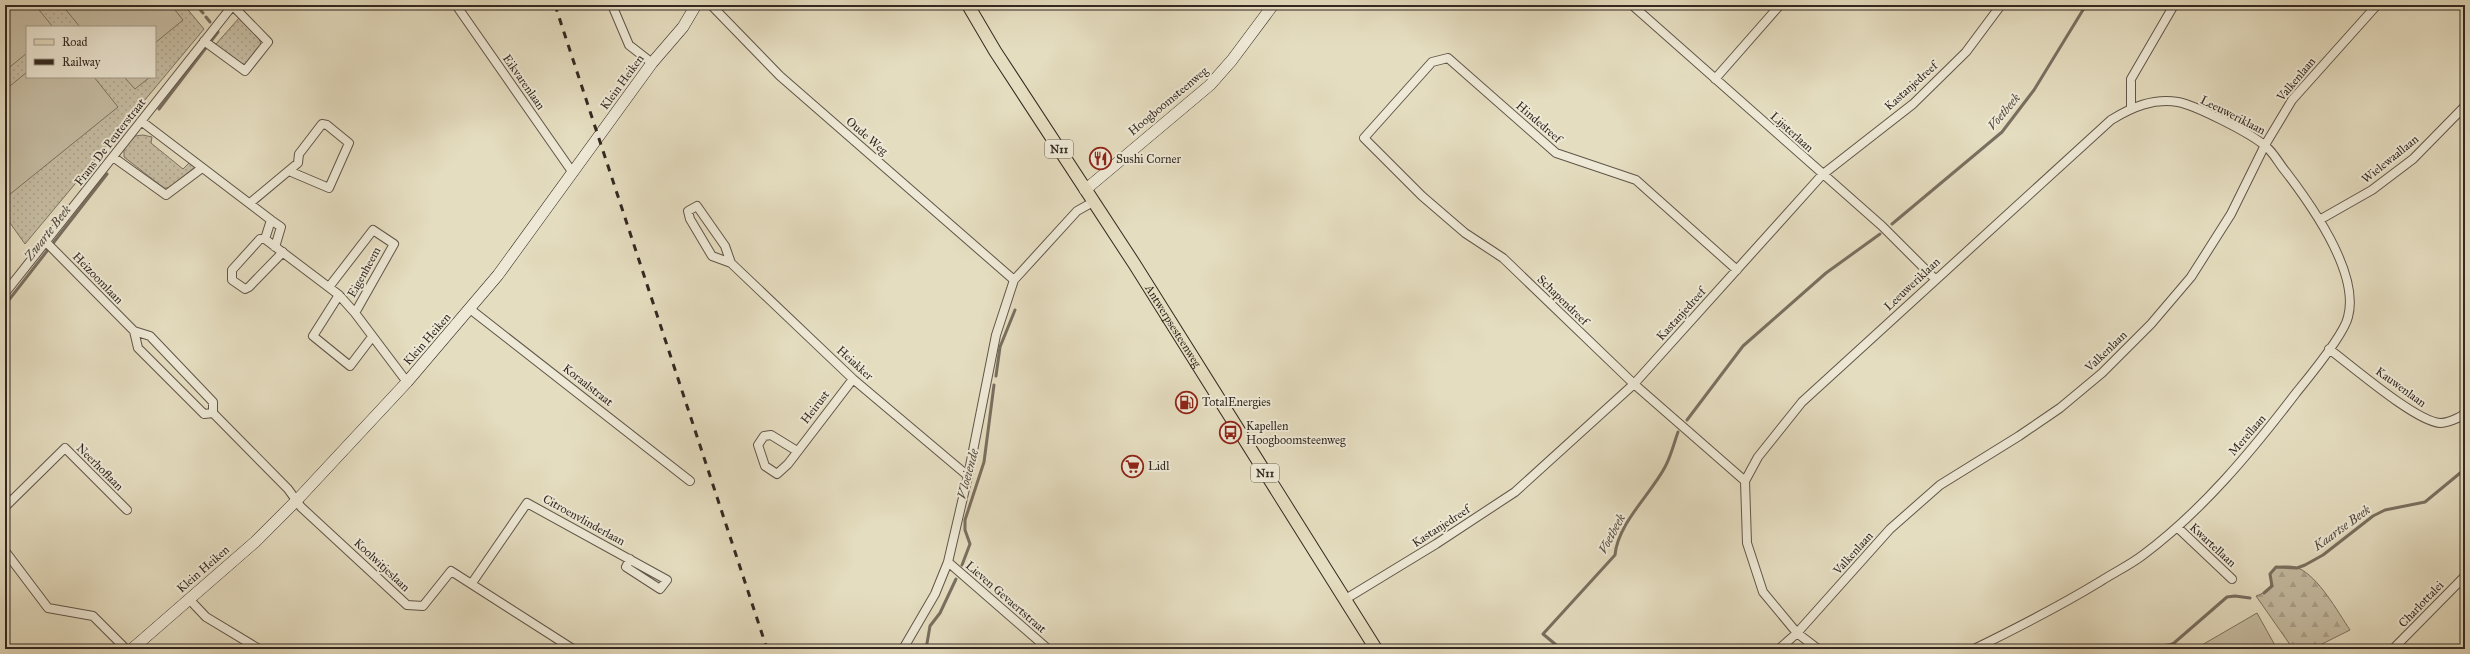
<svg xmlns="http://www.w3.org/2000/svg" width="2470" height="654" font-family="'IM FELL Great Primer',serif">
<defs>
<pattern id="grass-dots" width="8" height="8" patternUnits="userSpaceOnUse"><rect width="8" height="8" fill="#c7bea5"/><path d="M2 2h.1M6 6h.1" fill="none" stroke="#aba38e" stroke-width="1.8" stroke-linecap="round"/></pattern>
<pattern id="forest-firs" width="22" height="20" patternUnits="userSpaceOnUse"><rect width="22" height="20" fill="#c7bea5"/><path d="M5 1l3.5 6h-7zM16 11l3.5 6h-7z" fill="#aba38e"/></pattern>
</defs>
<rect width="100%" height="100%" fill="#e5ddc0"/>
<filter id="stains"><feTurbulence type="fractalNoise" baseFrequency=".005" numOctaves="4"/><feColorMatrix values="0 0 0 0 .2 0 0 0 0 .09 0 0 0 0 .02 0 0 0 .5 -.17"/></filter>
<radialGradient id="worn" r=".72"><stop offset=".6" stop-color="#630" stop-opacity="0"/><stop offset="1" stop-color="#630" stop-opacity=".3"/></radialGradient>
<!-- grass -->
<path fill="url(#grass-dots)" stroke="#7d7363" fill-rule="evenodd" d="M 5,5 L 184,5 L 204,29 L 25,244 L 5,216 ZM 27,27 L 155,27 L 155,77 L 27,77 Z
M 240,17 C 249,26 260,33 261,46 L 246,64 L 242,64 L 212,45 L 209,40 L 216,44 Z
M 143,135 L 152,137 L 151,143 L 183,169 L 189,163 L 195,167 L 169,188 L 164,188 L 124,157 L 124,149 L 135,136 Z"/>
<!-- forest -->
<path fill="url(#forest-firs)" stroke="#7d7363" d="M 2276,567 C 2282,566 2292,565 2298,568 C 2318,576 2338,612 2350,630 L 2312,649 L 2293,649 L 2256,596 C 2269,591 2273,589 2270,574 Z"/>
<!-- garden -->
<path fill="#c7bea5" stroke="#7d7363" d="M 5,5 L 35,5 L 53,27 L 27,27 L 27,53 L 5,71 Z
M 62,5 L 171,5 L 183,20 L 155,43 L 155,27 L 80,27 Z
M 27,72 L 27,77 L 94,77 L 118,107 L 9,195 L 5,190 L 5,90 Z
M 124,77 L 150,77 L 135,89 Z
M 2257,613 L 2277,649 L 2195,649 Z"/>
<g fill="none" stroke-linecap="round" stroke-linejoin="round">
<!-- stream -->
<path stroke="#796f60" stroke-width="3" d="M 196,5 L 203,13
M 206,17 L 210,22
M 159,109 L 218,32
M 1892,224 L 2002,132 L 2034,90 L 2086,5
M 5,305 L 107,174
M 996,376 L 1000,347 L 1015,310
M 1687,420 L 1743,346 L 1826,273 L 1880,234
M 962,565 L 970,544 L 965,530 L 965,520 L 984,462 L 994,385
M 2264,593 L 2272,586 L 2270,574 L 2276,567 L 2297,568 L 2305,565 L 2323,555 L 2373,516 L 2385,510 L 2425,502 L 2465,469
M 926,649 L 930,626 L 940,613 L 956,579
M 1561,649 L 1543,634 L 1615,555 C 1618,523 1651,494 1665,467 C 1671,456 1674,443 1678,432
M 2144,649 C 2151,645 2163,648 2174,643 L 2227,597 L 2235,596 L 2250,598"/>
<defs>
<path id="street" d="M 456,5 L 573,173
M 612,5 L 629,45 L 652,63
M 711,5 L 780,76 L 1014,280
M 1632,5 L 1882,226 L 1935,279
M 204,41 L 245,71 L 268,42 L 233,6
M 1715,79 L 1780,5
M 2131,108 L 2131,79 L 2174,5
M 141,121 L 271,220 L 265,239 L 339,295 L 355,313 L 407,382
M 113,157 L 166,195 L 202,168
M 250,203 L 298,163 L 299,154 L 322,124 L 327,125 L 349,143 L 329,188 L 289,171
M 2321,219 L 2372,190 L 2413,159 L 2465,106
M 271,220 L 281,227 L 275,247
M 265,239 L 260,239 L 232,270 L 232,280 L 245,289 L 249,287 L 283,252
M 46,242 L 134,331 L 150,336 L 213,402 L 213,413 L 204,414 L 138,348 L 134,331
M 731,263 L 712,256 L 690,219 L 688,211 L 697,206 L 725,246 L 731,263 L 853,379 L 968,476
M 1737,270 L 1636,180 L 1556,153 L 1448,58 L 1432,62 L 1364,138 L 1422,196 L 1465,233 L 1503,258 L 1634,384 L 1745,481
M 329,287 L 373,230 L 394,244 L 355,313
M 5,293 L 233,5
M 339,295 L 313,336 L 350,366 L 372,337
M 470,309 L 690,481
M 2329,349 C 2352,366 2415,421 2440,423 C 2447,423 2460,418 2465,413
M 213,413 L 288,489 L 301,507 L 407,605 L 423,606 L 451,571 L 573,649
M 797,451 L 771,435 L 764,436 L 758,445 L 765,466 L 777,474 L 788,464 L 853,379
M 5,507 L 65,448 L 127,510
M 2177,527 L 2232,579
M 5,551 L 48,608 L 93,616 L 126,649
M 948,562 L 1048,649
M 472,583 L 527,503 L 667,580 L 660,589 L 626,567 L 630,559
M 189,599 L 206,617 L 259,649
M 1344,600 L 1436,544 L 1515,492 L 1634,384 L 1822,175 L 1913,104 L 1966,52 L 2001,5
M 903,649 L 935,594 L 948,562 L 968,476 L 996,335 L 1014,280 L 1077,211 L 1093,202
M 1779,649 L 1797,633 L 1890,529 L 1940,485 L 2019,436 L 2060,408 L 2102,373 L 2151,324 L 2191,277 L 2231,214 L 2265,145 L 2292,100 L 2377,5
M 1818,649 L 1797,633 L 1763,592 L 1747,543 L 1745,481 L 1758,457 L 1802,402 L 2111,120 C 2132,107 2153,98 2178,102 C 2195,105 2250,133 2264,145 C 2273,151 2279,164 2286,172 C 2312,206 2360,273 2348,317 C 2344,335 2309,377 2296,393 C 2251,452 2202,511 2143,555 C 2130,565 2115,572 2101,581 C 2060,606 2017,628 1974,649
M 2393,649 L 2465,576"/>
<path id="secondary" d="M 1085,190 L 1210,85 L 1232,60 L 1273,5
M 132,649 L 255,542 L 297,500 L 407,382 L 498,275 L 652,63 L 683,27 L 696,5"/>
<g id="primary">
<path id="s1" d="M 968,5 L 995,51 L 1135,265 L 1376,649"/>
</g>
</defs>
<!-- street casing -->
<use href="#street" stroke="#605549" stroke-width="10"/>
<!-- secondary casing -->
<use href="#secondary" stroke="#332821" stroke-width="12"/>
<!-- primary casing -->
<use href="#primary" stroke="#332821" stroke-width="14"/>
<!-- street -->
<use href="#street" stroke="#eee9d6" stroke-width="8"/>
<!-- secondary -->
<use href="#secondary" stroke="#eee9d6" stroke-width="11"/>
<!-- primary -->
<use href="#primary" stroke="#e5ddc0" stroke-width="12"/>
<!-- rail -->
<path stroke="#332821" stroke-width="3" stroke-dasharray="7 7" stroke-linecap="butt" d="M 555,5 L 767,649"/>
</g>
<!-- icons -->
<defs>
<symbol id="restaurant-ring" viewBox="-11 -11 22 22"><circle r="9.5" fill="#eee9d6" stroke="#8f2418" stroke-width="1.5"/><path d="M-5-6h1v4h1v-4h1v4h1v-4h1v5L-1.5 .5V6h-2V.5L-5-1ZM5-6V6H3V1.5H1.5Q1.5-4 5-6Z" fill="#8f2418"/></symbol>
<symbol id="fuel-ring" viewBox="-11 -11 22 22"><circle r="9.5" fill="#eee9d6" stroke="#8f2418" stroke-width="1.5"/><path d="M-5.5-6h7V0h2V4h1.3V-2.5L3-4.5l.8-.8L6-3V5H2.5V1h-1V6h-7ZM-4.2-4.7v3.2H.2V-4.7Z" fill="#8f2418"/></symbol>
<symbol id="bus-ring" viewBox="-11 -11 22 22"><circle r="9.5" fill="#eee9d6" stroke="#8f2418" stroke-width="1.5"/><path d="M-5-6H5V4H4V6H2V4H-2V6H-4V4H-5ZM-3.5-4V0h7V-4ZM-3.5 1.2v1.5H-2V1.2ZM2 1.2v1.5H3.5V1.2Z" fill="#8f2418"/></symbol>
<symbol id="supermarket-ring" viewBox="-11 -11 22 22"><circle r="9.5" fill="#eee9d6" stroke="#8f2418" stroke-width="1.5"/><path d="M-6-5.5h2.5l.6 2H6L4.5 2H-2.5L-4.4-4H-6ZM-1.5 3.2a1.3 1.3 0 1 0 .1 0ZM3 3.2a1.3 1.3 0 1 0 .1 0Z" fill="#8f2418"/></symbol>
</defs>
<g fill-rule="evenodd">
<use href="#restaurant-ring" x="1088" y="146" width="25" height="25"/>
<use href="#fuel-ring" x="1174" y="390" width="25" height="25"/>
<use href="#bus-ring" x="1218" y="420" width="25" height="25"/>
<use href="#supermarket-ring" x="1120" y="454" width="25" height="25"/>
</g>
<g text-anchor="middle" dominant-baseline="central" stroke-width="4" stroke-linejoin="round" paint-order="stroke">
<!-- shield labels -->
<g fill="#eee9d6" stroke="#6b6257" stroke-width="1">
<rect x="1045" y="140" width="28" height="18" rx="3"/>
<rect x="1251" y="464" width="28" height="18" rx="3"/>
</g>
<g font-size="11" font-weight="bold" fill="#332821">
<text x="1059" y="149">N11</text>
<text x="1265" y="473">N11</text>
</g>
<!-- street labels -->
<g font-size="12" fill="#332821" stroke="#eee9d6">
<text transform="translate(2296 79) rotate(-50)">Valkenlaan</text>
<text transform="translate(524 82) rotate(55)">Eikvarenlaan</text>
<text transform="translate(622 82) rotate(-54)">Klein Heiken</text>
<text transform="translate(1911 86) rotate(-42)">Kastanjedreef</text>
<text transform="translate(1168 101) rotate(-40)">Hoogboomsteenweg</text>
<text transform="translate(2233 115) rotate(27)">Leeuweriklaan</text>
<text transform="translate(1539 122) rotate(41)">Hindedreef</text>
<text transform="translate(1792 132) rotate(42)">Lijsterlaan</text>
<text transform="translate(867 136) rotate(41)">Oude Weg</text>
<text transform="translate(110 142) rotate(-52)">Frans De Peuterstraat</text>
<text transform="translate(2390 159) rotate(-39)">Wielewaallaan</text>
<text transform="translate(364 272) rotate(-61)">Eigenheem</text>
<text transform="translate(98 278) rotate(46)">Heizoomlaan</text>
<text transform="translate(1912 284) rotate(-43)">Leeuweriklaan</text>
<text transform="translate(1563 300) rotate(44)">Schapendreef</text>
<text transform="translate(1681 314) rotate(-48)">Kastanjedreef</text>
<text stroke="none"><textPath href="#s1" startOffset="381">Antwerpsesteenweg</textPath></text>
<text transform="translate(427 339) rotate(-49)">Klein Heiken</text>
<text transform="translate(2106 351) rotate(-44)">Valkenlaan</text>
<text transform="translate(855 363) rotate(42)">Heiakker</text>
<text transform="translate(588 385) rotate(38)">Koraalstraat</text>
<text transform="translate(2401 387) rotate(36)">Kauwenlaan</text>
<text transform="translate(815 407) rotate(-52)">Heirust</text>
<text transform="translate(2247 435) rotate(-49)">Merellaan</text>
<text transform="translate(100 467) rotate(45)">Neerhoflaan</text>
<text transform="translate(584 520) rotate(29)">Citroenvlinderlaan</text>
<text transform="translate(1441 526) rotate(-33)">Kastanjedreef</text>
<text transform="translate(2213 545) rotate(43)">Kwartellaan</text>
<text transform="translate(1853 553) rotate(-48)">Valkenlaan</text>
<text transform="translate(382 565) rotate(43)">Koolwitjeslaan</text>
<text transform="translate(203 569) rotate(-41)">Klein Heiken</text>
<text transform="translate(1006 597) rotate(41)">Lieven Gevaertstraat</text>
<text transform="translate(2421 604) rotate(-46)">Charlottalei</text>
</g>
<!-- poi labels -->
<g font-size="12" fill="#332821" stroke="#eee9d6" text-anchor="start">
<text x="1116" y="159">Sushi Corner</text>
<text x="1202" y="402">TotalEnergies</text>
<text x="1246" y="426">Kapellen<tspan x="1246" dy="14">Hoogboomsteenweg</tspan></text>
<text x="1148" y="466">Lidl</text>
</g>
<!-- water labels -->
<g font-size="13" font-style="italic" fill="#564c40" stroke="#eee9d6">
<text transform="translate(2004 112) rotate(-50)">Voetbeek</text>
<text transform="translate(48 233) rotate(-52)">Zwarte Beek</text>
<text transform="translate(968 474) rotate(-75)">Vloeiende</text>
<text transform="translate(2342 528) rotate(-36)">Kaartse Beek</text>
<text transform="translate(1612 534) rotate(-62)">Voetbeek</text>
</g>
</g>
<!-- margin -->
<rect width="2470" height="654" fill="none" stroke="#e5ddc0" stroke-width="20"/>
<rect x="6" y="6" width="2458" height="642" fill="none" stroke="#332821" stroke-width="2"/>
<rect x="10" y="10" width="2450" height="634" fill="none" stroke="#332821"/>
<!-- legend -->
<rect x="26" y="26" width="130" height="52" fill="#eee9d6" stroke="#a39c8e"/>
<rect x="34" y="39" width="20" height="6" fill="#e5ddc0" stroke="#a39c8e"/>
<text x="62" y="46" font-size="12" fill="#332821">Road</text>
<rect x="34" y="59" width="20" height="6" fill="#332821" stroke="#a39c8e"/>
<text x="62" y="66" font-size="12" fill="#332821">Railway</text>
<rect width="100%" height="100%" filter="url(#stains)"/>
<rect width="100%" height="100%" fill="url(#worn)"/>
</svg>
